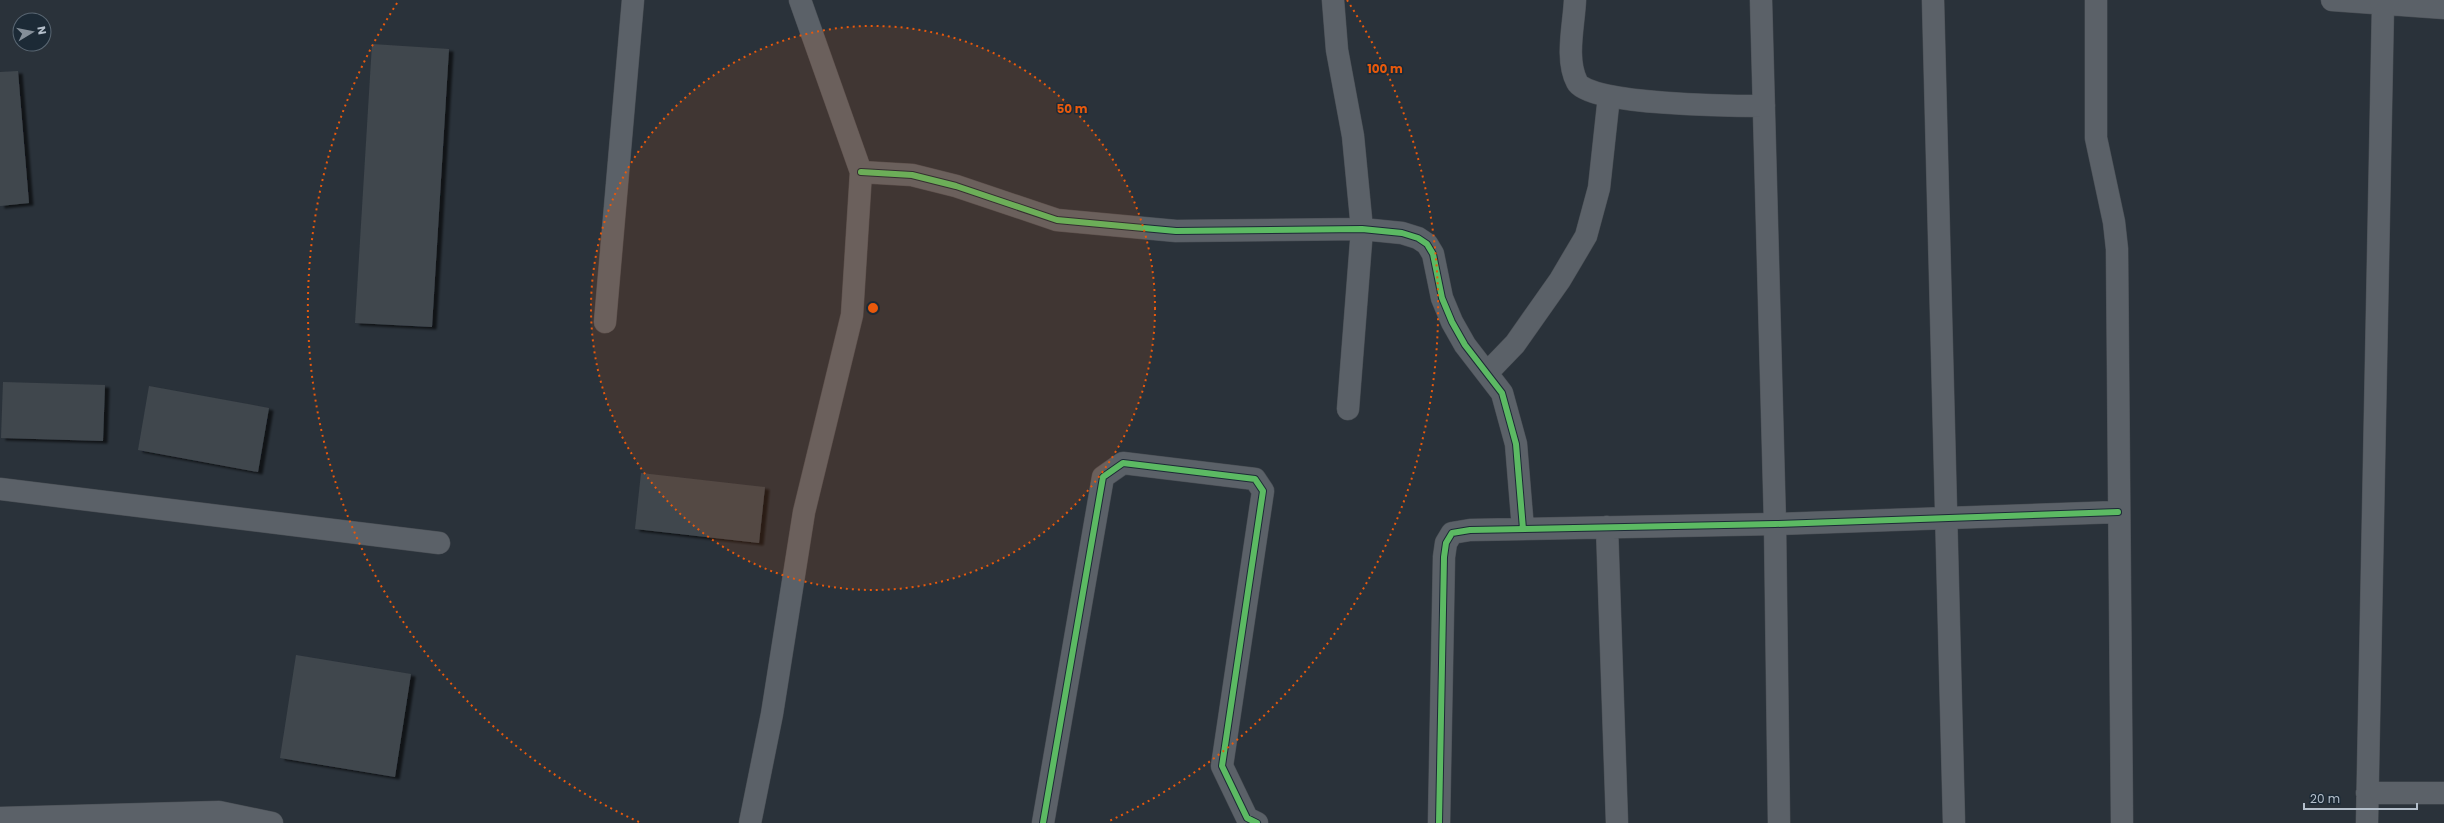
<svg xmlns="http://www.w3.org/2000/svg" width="2444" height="823" font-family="Poppins,sans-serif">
<defs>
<filter id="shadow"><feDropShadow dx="4.5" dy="2.5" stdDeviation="1" flood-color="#0009"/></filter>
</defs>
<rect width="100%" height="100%" fill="#2a323a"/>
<!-- building -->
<path fill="#40474d" filter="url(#shadow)" d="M 372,44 L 449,49 L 432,327 L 355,323 Z
M 18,71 L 29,203 L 0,206 L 0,72 Z
M 3,382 L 105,385 L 103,441 L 1,438 Z
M 149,386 L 269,408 L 258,472 L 138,450 Z
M 641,473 L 765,487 L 759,543 L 635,529 Z
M 296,655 L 411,674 L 395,777 L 280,758 Z"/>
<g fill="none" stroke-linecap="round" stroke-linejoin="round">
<defs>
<path id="minor" d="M 1333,0 L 1337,50 L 1353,136 L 1362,229 L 1348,409
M 1575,0 C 1574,25 1565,59 1577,82 C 1588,105 1736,106 1764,106
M 1761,0 L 1775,524 L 1779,823
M 1933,0 L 1954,823
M 2096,0 L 2096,138 L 2114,222 L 2117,249 L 2122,823
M 2332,0 L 2444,8
M 861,172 L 912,175 L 956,186 L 1057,220 L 1176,231 L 1362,229 L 1402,233 L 1418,238 L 1427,244 L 1433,254 L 1442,298 L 1452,322 L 1465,345 L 1502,393 L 1516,444 L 1523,529
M 605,322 L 633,0
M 1488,372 L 1515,344 L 1560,280 L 1586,236 L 1599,188 L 1609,96
M 0,489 L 439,543
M 1607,527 L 1617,823
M 2367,793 L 2444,793
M 0,818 L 219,812 L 272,823
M 750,823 L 772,714 L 804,512 L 852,315 L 861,172 L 800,0
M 1043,823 L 1103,477 L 1123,463 L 1255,479 L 1263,491 L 1222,766 L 1247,818 L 1257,823
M 1439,823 L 1444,557 L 1446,543 L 1452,533 L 1470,530 L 1775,524 L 2118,512
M 2367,823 L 2383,5"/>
</defs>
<!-- minor casing -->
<use href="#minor" stroke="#494e54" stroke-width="23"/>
<!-- minor -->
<use href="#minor" stroke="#5b6168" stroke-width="22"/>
<defs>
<path id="cycleway" d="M 861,172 L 912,175 L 956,186 L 1057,220 L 1176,231 L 1362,229 L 1402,233 L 1418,238 L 1427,244 L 1433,254 L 1442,298 L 1452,322 L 1465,345 L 1502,393 L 1516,444 L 1523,529
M 1043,823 L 1103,477 L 1123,463 L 1255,479 L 1263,491 L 1222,766 L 1247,818 L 1257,823
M 1439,823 L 1444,557 L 1446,543 L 1452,533 L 1470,530 L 1775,524 L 2118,512"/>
</defs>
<!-- cycleway casing -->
<use href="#cycleway" stroke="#1c2a36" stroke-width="8"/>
<!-- cycleway -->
<use href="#cycleway" stroke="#5cba63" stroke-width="6"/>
</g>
<!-- distance rings -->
<circle cx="873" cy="308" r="282" fill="#e8590c" fill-opacity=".12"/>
<g fill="none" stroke="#e8590c" stroke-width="2" stroke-dasharray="2 4">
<circle cx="873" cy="308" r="282"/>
<path d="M639 822A565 565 0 0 1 399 0M1347 0A565 565 0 0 1 1107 822"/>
</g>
<circle cx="873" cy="308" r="6" fill="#e8590c" stroke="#1c2a36" stroke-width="2"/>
<g font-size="12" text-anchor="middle" font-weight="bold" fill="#e8590c" stroke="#1c2a36" stroke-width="3" stroke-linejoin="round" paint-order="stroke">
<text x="1385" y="73">100 m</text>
<text x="1072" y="113">50 m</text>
</g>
<!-- north arrow -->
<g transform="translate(32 32) rotate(80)"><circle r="19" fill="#1c2a36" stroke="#596672"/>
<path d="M0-3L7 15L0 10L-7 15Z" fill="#848e98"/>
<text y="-6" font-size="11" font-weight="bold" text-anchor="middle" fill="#b4bfcb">N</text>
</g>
<!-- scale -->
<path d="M2304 803v6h113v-6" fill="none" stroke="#b4bfcb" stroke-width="2"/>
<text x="2310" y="803" font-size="12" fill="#b4bfcb" stroke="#1c2a36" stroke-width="3" paint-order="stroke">20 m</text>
</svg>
